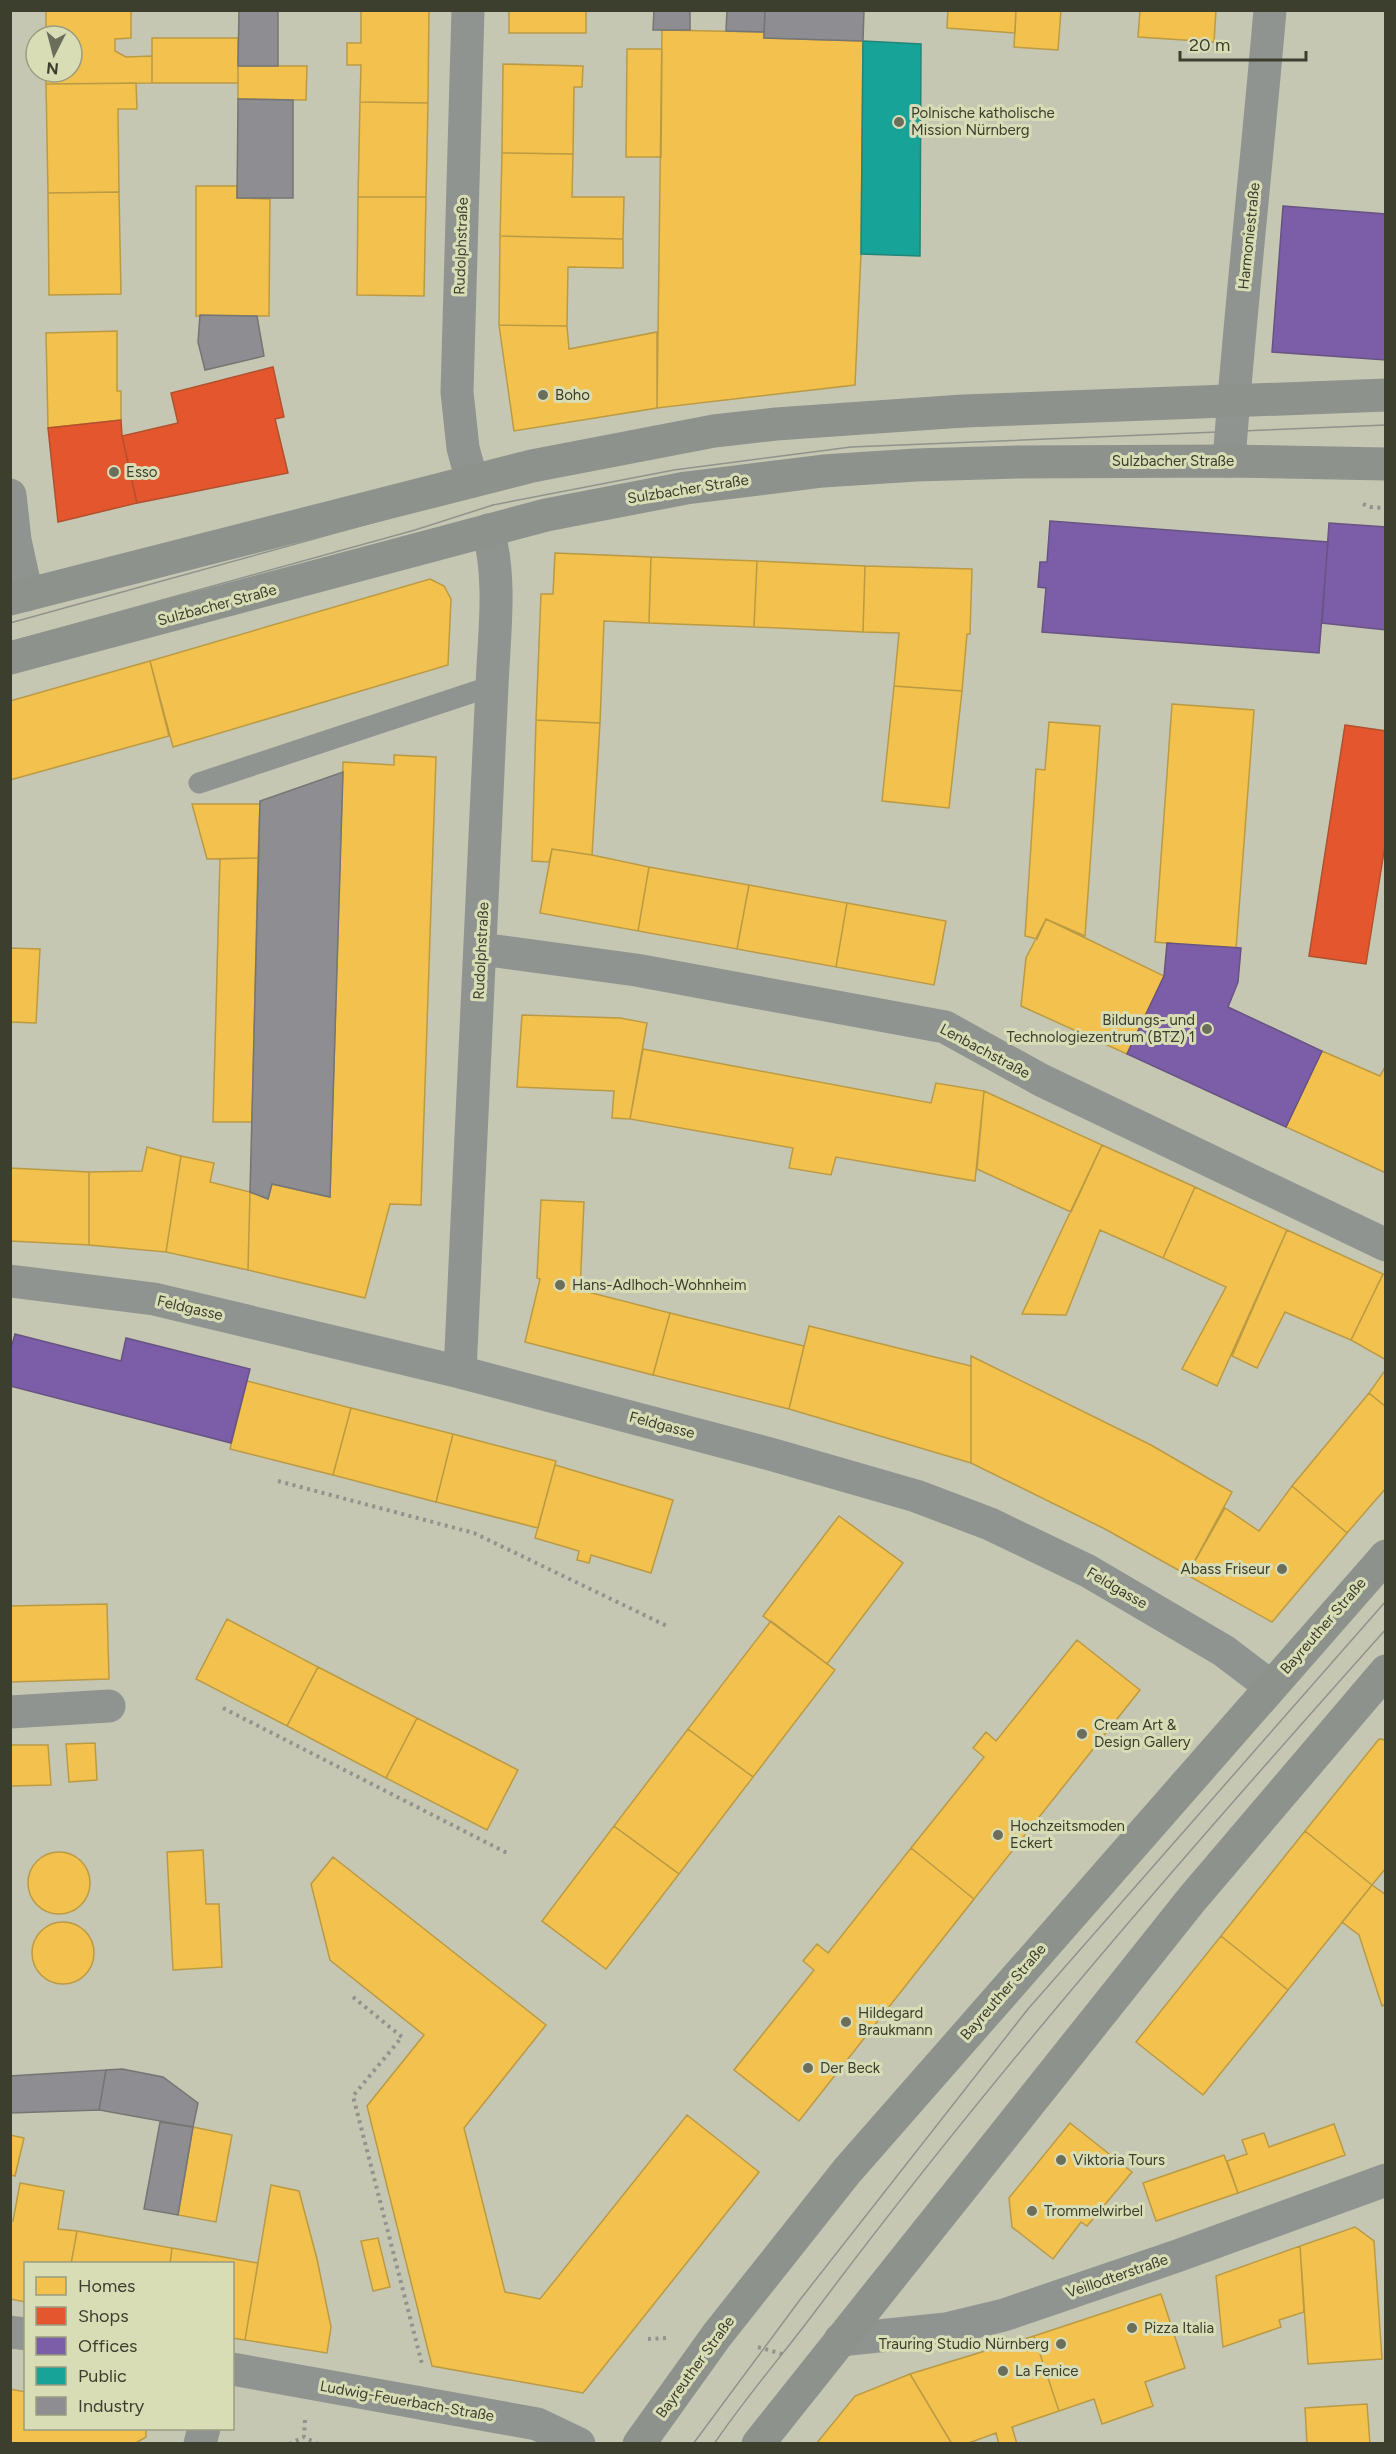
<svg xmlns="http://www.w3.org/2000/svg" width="1396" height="2454" font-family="Figtree,sans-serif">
<rect width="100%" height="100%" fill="#c5c7b2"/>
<!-- homes -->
<path fill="#f2c14e" stroke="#bb9a44" stroke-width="1.5" d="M 46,10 L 131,10 L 131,38 L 115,39 L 115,51 L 126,57 L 152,56 L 152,83 L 46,84 L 46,72 L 72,72 L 72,36 L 46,36 Z
M 361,10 L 429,10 L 428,103 L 360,102 L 361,65 L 347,65 L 347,43 L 361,43 Z
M 509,10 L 586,10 L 586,33 L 509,33 Z
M 948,10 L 1016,10 L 1015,33 L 947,28 Z
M 1016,10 L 1061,10 L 1058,50 L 1014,47 Z
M 1140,10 L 1216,10 L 1214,42 L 1138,37 Z
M 662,30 L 764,32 L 764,38 L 863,41 L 861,254 L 855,385 L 657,408 Z
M 152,38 L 238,38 L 238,83 L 152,83 Z
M 627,49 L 662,49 L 661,157 L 626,157 Z
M 503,64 L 583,66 L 582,87 L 574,87 L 573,154 L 502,153 Z
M 238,66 L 307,66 L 306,100 L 238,99 Z
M 136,83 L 137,109 L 118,109 L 119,192 L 48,193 L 46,84 Z
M 360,102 L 428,103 L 426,197 L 358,197 Z
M 502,153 L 573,154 L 572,197 L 624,197 L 623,239 L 500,236 Z
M 196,186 L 237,186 L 237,198 L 270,199 L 269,316 L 196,316 Z
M 119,192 L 121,294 L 49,295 L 48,193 Z
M 358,197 L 426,197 L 424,296 L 357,295 Z
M 500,236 L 623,239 L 623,268 L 568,267 L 567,326 L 499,325 Z
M 499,325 L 567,326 L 569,349 L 657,332 L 657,408 L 514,431 Z
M 117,331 L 117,391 L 121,391 L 121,420 L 48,428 L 46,333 Z
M 555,553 L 651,557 L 649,623 L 604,621 L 600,723 L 536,720 L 541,594 L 553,594 Z
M 651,557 L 757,561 L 754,627 L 649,623 Z
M 757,561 L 865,566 L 863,632 L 754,627 Z
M 865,566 L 972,569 L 970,634 L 967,634 L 962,691 L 894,686 L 899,633 L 863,632 Z
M 430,579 L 444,586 L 451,599 L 448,665 L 173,747 L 150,661 Z
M 150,661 L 169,736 L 10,780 L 10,701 Z
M 894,686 L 962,691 L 949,808 L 882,801 Z
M 1172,704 L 1254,710 L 1236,949 L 1155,942 Z
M 536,720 L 600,723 L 592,855 L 552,849 L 549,862 L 532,861 Z
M 1049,722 L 1100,726 L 1085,936 L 1046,919 L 1037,939 L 1025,936 L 1036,769 L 1045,770 Z
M 394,755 L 436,757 L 421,1205 L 390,1204 L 365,1298 L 248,1270 L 250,1192 L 268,1199 L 272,1184 L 330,1197 L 343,762 L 394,765 Z
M 192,804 L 260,804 L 258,858 L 207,859 Z
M 552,849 L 592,855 L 649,867 L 638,931 L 540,913 Z
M 258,858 L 252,1122 L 213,1122 L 220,859 Z
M 649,867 L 749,885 L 737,949 L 638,931 Z
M 749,885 L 847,903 L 836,967 L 737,949 Z
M 847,903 L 946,921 L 934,985 L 836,967 Z
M 1046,919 L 1164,976 L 1127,1054 L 1021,1006 L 1026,958 Z
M 10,948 L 40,949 L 36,1023 L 10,1022 Z
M 522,1015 L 620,1018 L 647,1023 L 630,1119 L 612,1118 L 614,1091 L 517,1087 Z
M 643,1049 L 931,1103 L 936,1083 L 984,1091 L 975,1181 L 836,1157 L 831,1175 L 789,1168 L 793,1148 L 630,1119 Z
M 1322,1051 L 1380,1076 L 1386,1065 L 1386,1173 L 1286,1127 Z
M 984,1091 L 1102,1145 L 1071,1212 L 977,1169 Z
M 1102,1145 L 1195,1187 L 1163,1258 L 1100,1230 L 1066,1315 L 1022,1314 Z
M 147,1147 L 181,1156 L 166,1252 L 89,1245 L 89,1172 L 142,1171 Z
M 181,1156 L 214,1163 L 210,1182 L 250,1192 L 248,1270 L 166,1252 Z
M 10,1168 L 89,1172 L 89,1245 L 10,1241 Z
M 1195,1187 L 1287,1230 L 1217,1386 L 1182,1369 L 1226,1287 L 1163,1258 Z
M 541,1200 L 584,1202 L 580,1290 L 670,1313 L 653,1375 L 525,1342 L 540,1279 L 537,1278 Z
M 1287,1230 L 1383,1274 L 1351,1340 L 1285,1312 L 1257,1368 L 1232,1356 Z
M 1383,1274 L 1386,1275 L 1386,1360 L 1351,1340 Z
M 670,1313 L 804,1346 L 789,1409 L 653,1375 Z
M 809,1326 L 971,1366 L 971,1463 L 789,1409 Z
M 971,1356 L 1151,1445 L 1232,1492 L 1187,1575 L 1105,1529 L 971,1463 Z
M 1386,1369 L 1386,1407 L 1369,1393 Z
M 247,1381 L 351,1408 L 333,1475 L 230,1449 Z
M 1369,1393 L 1386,1407 L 1386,1488 L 1347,1533 L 1292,1486 Z
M 351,1408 L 453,1434 L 436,1502 L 333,1475 Z
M 453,1434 L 556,1461 L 538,1528 L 436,1502 Z
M 555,1465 L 673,1500 L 651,1573 L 591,1555 L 589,1563 L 577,1560 L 579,1551 L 535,1538 Z
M 1292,1486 L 1347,1533 L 1272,1622 L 1187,1575 L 1225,1508 L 1259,1531 Z
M 839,1516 L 903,1563 L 827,1664 L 763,1616 Z
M 107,1604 L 109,1679 L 10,1682 L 10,1606 Z
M 227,1619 L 318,1667 L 287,1726 L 196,1679 Z
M 771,1621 L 835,1670 L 753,1777 L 688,1729 Z
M 1077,1640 L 1140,1690 L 974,1899 L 911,1848 L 984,1757 L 973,1748 L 986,1732 L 996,1741 Z
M 318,1667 L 417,1718 L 386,1778 L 287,1726 Z
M 417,1718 L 518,1770 L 487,1830 L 386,1778 Z
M 688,1729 L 753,1777 L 679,1874 L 614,1826 Z
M 1379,1739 L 1386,1740 L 1386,1868 L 1372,1885 L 1305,1831 Z
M 95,1743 L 97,1780 L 69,1782 L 66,1744 Z
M 10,1745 L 48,1745 L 51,1785 L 10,1786 Z
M 614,1826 L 679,1874 L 606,1969 L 542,1921 Z
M 1305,1831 L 1372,1885 L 1288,1990 L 1221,1936 Z
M 911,1848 L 974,1899 L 799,2121 L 734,2070 L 814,1970 L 803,1961 L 817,1944 L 828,1953 Z
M 203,1850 L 206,1904 L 219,1904 L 222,1967 L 173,1970 L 167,1852 Z
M28 1883a31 31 0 1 1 62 0a31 31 0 1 1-62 0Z
M 333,1857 L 546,2025 L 464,2128 L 505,2292 L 540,2299 L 687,2115 L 759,2172 L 583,2393 L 432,2366 L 367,2106 L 424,2035 L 330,1960 L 311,1884 Z
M 1372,1885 L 1386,1895 L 1386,2004 L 1382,2006 L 1359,1935 L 1342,1922 Z
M32 1953a31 31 0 1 1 62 0a31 31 0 1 1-62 0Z
M 1221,1936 L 1288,1990 L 1203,2095 L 1136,2042 Z
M 1070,2123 L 1132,2172 L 1087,2226 L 1081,2222 L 1053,2259 L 1012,2227 L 1009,2198 Z
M 1334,2124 L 1345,2155 L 1238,2193 L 1227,2161 L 1247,2154 L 1242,2140 L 1264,2133 L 1269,2147 Z
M 193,2127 L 232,2135 L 216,2222 L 178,2215 Z
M 10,2135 L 24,2138 L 15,2176 L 10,2175 Z
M 1224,2155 L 1238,2193 L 1156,2221 L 1143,2183 Z
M 20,2183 L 64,2191 L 58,2229 L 77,2231 L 71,2264 L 26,2264 L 26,2302 L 10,2299 L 10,2221 L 13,2221 Z
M 271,2185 L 299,2191 L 317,2259 L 331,2327 L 327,2353 L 245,2340 Z
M 1355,2227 L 1374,2241 L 1382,2359 L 1308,2364 L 1300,2246 Z
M 77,2231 L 172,2248 L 170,2264 L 71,2264 Z
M 378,2238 L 390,2287 L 373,2291 L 361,2241 Z
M 1300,2246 L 1304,2312 L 1279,2320 L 1281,2327 L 1223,2347 L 1216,2276 Z
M 172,2248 L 258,2263 L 245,2340 L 232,2338 L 232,2264 L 170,2264 Z
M 1161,2294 L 1185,2368 L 1145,2382 L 1153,2406 L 1102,2424 L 1094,2399 L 1059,2411 L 1034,2336 Z
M 1034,2336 L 1059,2411 L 1012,2427 L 1017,2444 L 999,2444 L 996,2433 L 966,2444 L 952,2444 L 910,2374 Z
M 910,2374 L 952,2444 L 816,2444 L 855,2396 Z
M 10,2389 L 26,2392 L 26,2428 L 146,2428 L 146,2437 L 134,2444 L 10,2444 Z
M 1367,2404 L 1370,2444 L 1307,2444 L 1305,2408 Z"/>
<!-- shops -->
<path fill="#e4572e" stroke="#b2502e" stroke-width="1.5" d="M 273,367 L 284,417 L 275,419 L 288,473 L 137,503 L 122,436 L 178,423 L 171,393 Z
M 121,420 L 122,436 L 137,503 L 58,522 L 48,428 Z
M 1345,725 L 1386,731 L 1386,839 L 1366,964 L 1309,956 Z"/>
<!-- offices -->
<path fill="#7b5ea7" stroke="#685483" stroke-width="1.5" d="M 1283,206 L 1386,214 L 1386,360 L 1272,352 Z
M 1050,521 L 1328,542 L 1319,653 L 1042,632 L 1046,588 L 1038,587 L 1040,562 L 1047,562 Z
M 1329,523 L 1386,527 L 1386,630 L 1322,623 Z
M 1167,943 L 1241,948 L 1238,982 L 1228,1007 L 1322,1051 L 1286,1127 L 1127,1054 L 1164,976 Z
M 15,1334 L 121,1361 L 126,1338 L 250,1369 L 231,1443 L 10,1386 L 10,1352 Z"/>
<!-- public -->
<path fill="#17a398" stroke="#228578" stroke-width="1.5" d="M 863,41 L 921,44 L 920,256 L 861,254 Z"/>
<!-- industry -->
<path fill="#8d8d92" stroke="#757574" stroke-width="1.5" d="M 239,10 L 278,10 L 278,66 L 238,66 Z
M 654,10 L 690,10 L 690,30 L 653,30 Z
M 727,10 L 765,10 L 764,32 L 726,31 Z
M 765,10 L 864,10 L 863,41 L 764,38 Z
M 238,99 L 293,100 L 293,198 L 237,198 Z
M 200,315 L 257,316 L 264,356 L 205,370 L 198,342 Z
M 343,772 L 330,1197 L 272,1184 L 268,1199 L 250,1192 L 260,801 Z
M 122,2069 L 163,2077 L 198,2103 L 193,2127 L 99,2110 L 106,2070 Z
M 106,2070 L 99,2110 L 10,2113 L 10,2076 Z
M 160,2122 L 193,2127 L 178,2215 L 144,2209 Z"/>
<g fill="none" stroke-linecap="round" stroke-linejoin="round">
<!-- path -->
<path stroke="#91948d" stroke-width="4" stroke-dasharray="3 4.5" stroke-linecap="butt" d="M 1363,504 L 1370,507 L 1386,508
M 278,1481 L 474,1533 L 667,1626
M 223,1708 L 507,1853
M 353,1997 L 402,2037 L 353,2096 L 422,2364
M 648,2339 L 668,2338
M 758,2347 L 782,2354
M 305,2420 L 304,2437 L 318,2444
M 289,2444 L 304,2437"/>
<!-- lane -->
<path stroke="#8f9491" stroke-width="21" d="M 199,783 L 492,686"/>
<!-- street -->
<path stroke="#8f9491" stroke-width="33" d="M 468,10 L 457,392 L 463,448 L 472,481
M 1229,461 C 1240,311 1257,161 1270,10
M 10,495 L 15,540 L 27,595
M 481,949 L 636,970 L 945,1027 L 1041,1080 L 1386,1245
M 10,1281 L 154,1299 L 460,1372 L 770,1454 L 916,1496 L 990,1524 L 1088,1571 L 1224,1651 L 1270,1686
M 460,1372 L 492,686 C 494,635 502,579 488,530
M 10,1712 L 109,1706
M 10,2332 L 26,2334
M 840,2340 L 946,2329 L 1004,2315 L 1177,2256 L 1386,2180
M 232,2369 L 537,2424 L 579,2444
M 200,2444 L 204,2428"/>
<!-- secondary -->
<path stroke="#8e928d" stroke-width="33" d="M 10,599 L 532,466 L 714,431 L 776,424 L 963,411 L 1386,395
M 10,658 L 546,515 L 686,488 L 823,471 L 916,465 L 1018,462 L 1229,461 L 1386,464
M 639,2444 L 717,2335 L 847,2171 L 1386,1556
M 758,2444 L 1192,1899 L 1386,1671"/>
<!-- tram -->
<path stroke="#8f938c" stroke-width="1.5" d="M 10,623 L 491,490 L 672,450 L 833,433 L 1386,406
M 10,642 L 415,530 L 493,505 L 674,470 L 851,447 L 1386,425
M 693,2444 L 799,2301 L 1028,2009 L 1386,1601
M 714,2444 C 745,2398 781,2357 814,2313 C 992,2075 1188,1851 1386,1629"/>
</g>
<!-- markers -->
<g fill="#6c6e5c" stroke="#d9ddb6" stroke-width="2">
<circle cx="899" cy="122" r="6"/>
<circle cx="543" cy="395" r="6"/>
<circle cx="114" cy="472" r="6"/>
<circle cx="1207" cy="1029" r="6"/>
<circle cx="560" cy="1285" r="6"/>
<circle cx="1282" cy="1569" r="6"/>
<circle cx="1082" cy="1734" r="6"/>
<circle cx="998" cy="1835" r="6"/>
<circle cx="846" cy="2022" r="6"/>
<circle cx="808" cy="2068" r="6"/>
<circle cx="1061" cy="2160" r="6"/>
<circle cx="1032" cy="2211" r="6"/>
<circle cx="1132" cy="2328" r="6"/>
<circle cx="1061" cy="2344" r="6"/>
<circle cx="1003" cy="2371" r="6"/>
</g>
<g text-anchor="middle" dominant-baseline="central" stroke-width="6" stroke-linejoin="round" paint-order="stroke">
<!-- poi labels -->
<g font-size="15" fill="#3c3e2e" stroke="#d9ddb6" text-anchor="start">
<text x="911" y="113">Polnische katholische<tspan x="911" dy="17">Mission Nürnberg</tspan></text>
<text x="555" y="395">Boho</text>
<text x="126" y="472">Esso</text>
<text x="1195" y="1020" text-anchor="end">Bildungs- und<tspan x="1195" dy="17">Technologiezentrum (BTZ) 1</tspan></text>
<text x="572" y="1285">Hans-Adlhoch-Wohnheim</text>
<text x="1270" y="1569" text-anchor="end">Abass Friseur</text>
<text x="1094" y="1725">Cream Art &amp;<tspan x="1094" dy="17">Design Gallery</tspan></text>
<text x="1010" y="1826">Hochzeitsmoden<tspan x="1010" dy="17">Eckert</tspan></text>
<text x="858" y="2013">Hildegard<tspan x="858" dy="17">Braukmann</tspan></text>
<text x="820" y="2068">Der Beck</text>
<text x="1073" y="2160">Viktoria Tours</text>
<text x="1044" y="2211">Trommelwirbel</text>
<text x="1144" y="2328">Pizza Italia</text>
<text x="1049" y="2344" text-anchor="end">Trauring Studio Nürnberg</text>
<text x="1015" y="2371">La Fenice</text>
</g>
<!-- street labels -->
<g font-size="15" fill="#3c3e2e" stroke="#d9ddb6">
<text transform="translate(1249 236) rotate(-84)">Harmoniestraße</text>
<text transform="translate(461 246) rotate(-88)">Rudolphstraße</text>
<text x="1173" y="461">Sulzbacher Straße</text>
<text transform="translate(688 489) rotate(-9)">Sulzbacher Straße</text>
<text transform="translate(217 605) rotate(-15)">Sulzbacher Straße</text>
<text transform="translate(481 951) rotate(-87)">Rudolphstraße</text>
<text transform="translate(985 1051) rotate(28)">Lenbachstraße</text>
<text transform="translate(190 1308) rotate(13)">Feldgasse</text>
<text transform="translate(662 1425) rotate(15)">Feldgasse</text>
<text transform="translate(1117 1588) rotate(30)">Feldgasse</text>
<text transform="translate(1323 1626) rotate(-49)">Bayreuther Straße</text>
<text transform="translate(1003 1992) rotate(-49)">Bayreuther Straße</text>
<text transform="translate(1117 2276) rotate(-19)">Veillodterstraße</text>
<text transform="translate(695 2367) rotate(-54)">Bayreuther Straße</text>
<text transform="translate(407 2401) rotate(10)">Ludwig-Feuerbach-Straße</text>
</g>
</g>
<!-- border -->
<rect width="1396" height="2454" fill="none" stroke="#3c3e2e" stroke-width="24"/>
<!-- legend -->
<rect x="24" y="2262" width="210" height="168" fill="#d9ddb6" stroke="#9a9d80" stroke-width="1.5"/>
<rect x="36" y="2277" width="30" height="18" fill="#f2c14e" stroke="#9a9d80" stroke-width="1.5"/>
<text x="78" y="2292" font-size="18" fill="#3c3e2e">Homes</text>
<rect x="36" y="2307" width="30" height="18" fill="#e4572e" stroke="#9a9d80" stroke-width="1.5"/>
<text x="78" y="2322" font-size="18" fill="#3c3e2e">Shops</text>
<rect x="36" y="2337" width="30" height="18" fill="#7b5ea7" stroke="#9a9d80" stroke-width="1.5"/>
<text x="78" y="2352" font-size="18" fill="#3c3e2e">Offices</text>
<rect x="36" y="2367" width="30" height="18" fill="#17a398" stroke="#9a9d80" stroke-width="1.5"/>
<text x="78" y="2382" font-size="18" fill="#3c3e2e">Public</text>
<rect x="36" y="2397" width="30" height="18" fill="#8d8d92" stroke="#9a9d80" stroke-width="1.5"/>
<text x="78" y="2412" font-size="18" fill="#3c3e2e">Industry</text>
<!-- north arrow -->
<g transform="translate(54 54) rotate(186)"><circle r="28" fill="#d9ddb6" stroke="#9a9d80" stroke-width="1.5"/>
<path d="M0-4.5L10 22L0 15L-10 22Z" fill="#6c6e5c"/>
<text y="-9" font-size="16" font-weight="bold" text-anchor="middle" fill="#3c3e2e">N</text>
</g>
<!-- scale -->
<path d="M1180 51v9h126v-9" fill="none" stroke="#3c3e2e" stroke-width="3"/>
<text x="1189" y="51" font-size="18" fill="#3c3e2e" stroke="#d9ddb6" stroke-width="4.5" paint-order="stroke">20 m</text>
</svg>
